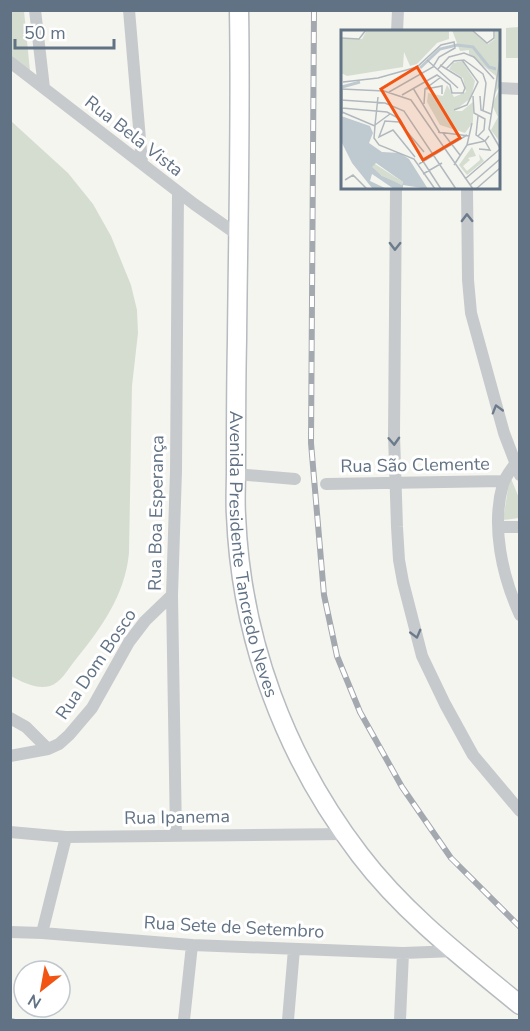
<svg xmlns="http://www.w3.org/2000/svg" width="530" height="1031" font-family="'Nunito Sans',sans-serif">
<rect width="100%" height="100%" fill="#f5f5f0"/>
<!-- green -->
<path fill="#d5ddd1" d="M 11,11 L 24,11 L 30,71 L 11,57 Z
M 519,27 L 519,58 L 506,58 L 506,28 Z
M 11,121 L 68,173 L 93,204 L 111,236 L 131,285 L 137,310 L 138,333 L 132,386 L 129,553 C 125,596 100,630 73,663 C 67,671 60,683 50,686 C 37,690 22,682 11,676 Z
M 510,476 L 519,498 L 519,518 L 503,520 Z"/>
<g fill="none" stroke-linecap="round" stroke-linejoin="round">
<!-- stream -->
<path stroke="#bfcad0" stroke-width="4" d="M 10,1020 L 13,1020"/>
<defs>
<g id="secondary">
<path id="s1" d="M 239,10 C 241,120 238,230 237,340 C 236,384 236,427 236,471 C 236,486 235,501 236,515 C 241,639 285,757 360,855 C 404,913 464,959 520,1005"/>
</g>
</defs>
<!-- secondary casing -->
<use href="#secondary" stroke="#b6bbc0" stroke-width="21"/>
<!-- street -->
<path stroke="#c7cacd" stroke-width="12" d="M 35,10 L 44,88
M 129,10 L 142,163
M 397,32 L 398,10
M 10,62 L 194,204 L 238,235
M 498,88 L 520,89
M 396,188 L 394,435 L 397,527 L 399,560 L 403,582 L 422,656 L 445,704 L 473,755 L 520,811
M 467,188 L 468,280 L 471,313 L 504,433 L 520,475
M 515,464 C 511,470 505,477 503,484 C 491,526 502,576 520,615
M 236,474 L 295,479
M 326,484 L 503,481
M 499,527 L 520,527
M 10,718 L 26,727 L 48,749
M 10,756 L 48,749 L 59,744 L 69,735 L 92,708 L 129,642 L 145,621 L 172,595
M 10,832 L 66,837 L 345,834
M 176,835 L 172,595 L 176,471 L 178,192
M 10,932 L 42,933 L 192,945 L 403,953 L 456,951
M 42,933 L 66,837
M 184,1020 L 192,945
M 288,1020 L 294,949
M 400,1020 L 403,953"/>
<!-- secondary -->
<use href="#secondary" stroke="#fff" stroke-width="18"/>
<defs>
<path id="rail" d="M 314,10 L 311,443 L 324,595 L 337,656 L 360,712 L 402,787 L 451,858 L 520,927"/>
</defs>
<!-- rail casing -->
<use href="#rail" stroke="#a4a9b0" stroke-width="6"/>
<!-- rail -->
<use href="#rail" stroke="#fff" stroke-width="4" stroke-dasharray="11" stroke-linecap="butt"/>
</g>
<!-- one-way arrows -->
<defs><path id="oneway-chevron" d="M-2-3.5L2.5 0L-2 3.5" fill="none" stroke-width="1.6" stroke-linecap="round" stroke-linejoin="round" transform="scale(1.5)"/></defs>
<g stroke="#6b7b8b">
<use href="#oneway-chevron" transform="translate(467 218) rotate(-91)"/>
<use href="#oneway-chevron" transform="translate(395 246) rotate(91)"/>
<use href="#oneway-chevron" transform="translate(497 409) rotate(-106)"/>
<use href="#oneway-chevron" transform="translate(394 441) rotate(87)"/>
<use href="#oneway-chevron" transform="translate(416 634) rotate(75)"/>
</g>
<g text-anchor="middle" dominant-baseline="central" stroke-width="6" stroke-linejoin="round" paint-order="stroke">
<!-- street labels -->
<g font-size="18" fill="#617284" stroke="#fff">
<text transform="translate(134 136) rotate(38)">Rua Bela Vista</text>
<text transform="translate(415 465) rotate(-1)">Rua São Clemente</text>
<text transform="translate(156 513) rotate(-89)">Rua Boa Esperança</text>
<text stroke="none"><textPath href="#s1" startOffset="546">Avenida Presidente Tancredo Neves</textPath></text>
<text transform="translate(96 664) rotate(-56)">Rua Dom Bosco</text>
<text transform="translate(177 817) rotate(-1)">Rua Ipanema</text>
<text transform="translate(234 927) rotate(3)">Rua Sete de Setembro</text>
</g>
</g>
<!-- overview -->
<g transform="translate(341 30)">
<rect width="159" height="159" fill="#f5f5f0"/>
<path d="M 26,0 L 108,0 L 108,9 L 96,13 L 76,34 L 69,36 L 63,22 L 62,37 L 6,46 L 0,43 L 0,9 L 21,9 ZM 111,0 L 131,0 L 147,14 L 154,9 L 154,0 L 159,0 L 159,55 L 154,64 L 155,46 L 128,24 L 128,20 L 119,21 ZM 121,31 L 134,51 L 130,68 L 113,81 L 121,81 L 132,72 L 132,92 L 124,103 L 99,95 L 86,72 L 87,63 L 102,66 L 106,55 L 113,67 L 125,62 L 122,48 L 108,39 L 112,33 ZM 159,58 L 159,112 L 150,100 L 157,87 L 151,75 ZM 131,117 L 135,126 L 127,128 L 129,130 L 122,136 L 126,141 L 139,130 L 138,124 L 143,131 L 126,145 L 118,135 ZM 31,132 L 62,152 L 61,155 L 46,150 L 25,133 Z" fill="#d5ddd1"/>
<path d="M 0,86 L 29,96 L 32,103 L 28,113 L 41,122 L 59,123 L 68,129 L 87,159 L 62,155 L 62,159 L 53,159 L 31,144 L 29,151 L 46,159 L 31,158 L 11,133 L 0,111 ZM 35,133 L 62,152 L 61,155 L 41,146 L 31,137 Z" fill="#bfcad0" fill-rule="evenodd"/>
<path fill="none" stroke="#bfcad0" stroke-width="3" d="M 79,38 L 99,19 L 116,15 L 132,17 L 148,37 L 155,39M 1,57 L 19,52"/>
<path fill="none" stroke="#b1b9be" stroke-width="1.5" d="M 131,0 L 146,13 L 153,8 L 153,0M 0,8 L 18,9 L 25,0M 159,29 L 148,99 L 159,118M 86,30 L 117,58M 97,39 L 108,27 L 123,23 L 133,27 L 153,49M 105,39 L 113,31 L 123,30 L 142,44 L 145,53 L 142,81M 2,52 L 37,48 L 76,37 L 100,15 L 113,12 L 114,18 L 98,27 L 92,37 L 48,62M 72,58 L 99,103M 0,59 L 43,61 L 70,70 L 132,159M 1,59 L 1,84M 85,59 L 101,56 L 101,64M 61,65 L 96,45 L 109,55 L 111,63 L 122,63 L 124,58 L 120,48 L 99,35M 132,66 L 133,83 L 144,89 L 143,100 L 137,106M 139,66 L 140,80 L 150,84M 0,70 L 44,73 L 63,81 L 115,159M 83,74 L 84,59 L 100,47M 1,78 L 46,82 L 59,89 L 64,98M 113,80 L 126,75 L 137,52 L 121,30M 1,82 L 34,96 L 33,108 L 38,115 L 73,129 L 94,159M 137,86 L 135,105 L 144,111 L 148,106M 34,95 L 37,67M 34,95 L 49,84M 97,102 L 128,106M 102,103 L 119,125M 126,115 L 131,93M 138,119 L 149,120 L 144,111M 78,125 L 100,159M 74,127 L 52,100 L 38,107 L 44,91 L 58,92 L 83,122M 78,134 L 126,105M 113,135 L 126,115 L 144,111M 82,144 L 101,133M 124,149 L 159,119M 4,150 L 12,145 L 26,159M 129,155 L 159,129M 135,159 L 159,138"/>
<path fill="#f25513" fill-opacity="0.15" stroke="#f25513" stroke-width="3" d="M 76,37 L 119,108 L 82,130 L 40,59 Z"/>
<rect width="159" height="159" fill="none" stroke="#617284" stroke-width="3"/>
</g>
<!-- border -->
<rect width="530" height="1031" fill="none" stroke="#617284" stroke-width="24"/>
<!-- north arrow -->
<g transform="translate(42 989) rotate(211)"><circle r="28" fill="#ffffff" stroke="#c0c7ce" stroke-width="1.5"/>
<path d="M0-4.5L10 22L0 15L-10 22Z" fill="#f25513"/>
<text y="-9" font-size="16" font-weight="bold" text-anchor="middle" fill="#617284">N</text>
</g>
<!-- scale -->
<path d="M15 39v9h99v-9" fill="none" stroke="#617284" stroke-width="3"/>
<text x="24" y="39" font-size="18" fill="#617284" stroke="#ffffff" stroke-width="4.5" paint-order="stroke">50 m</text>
</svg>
